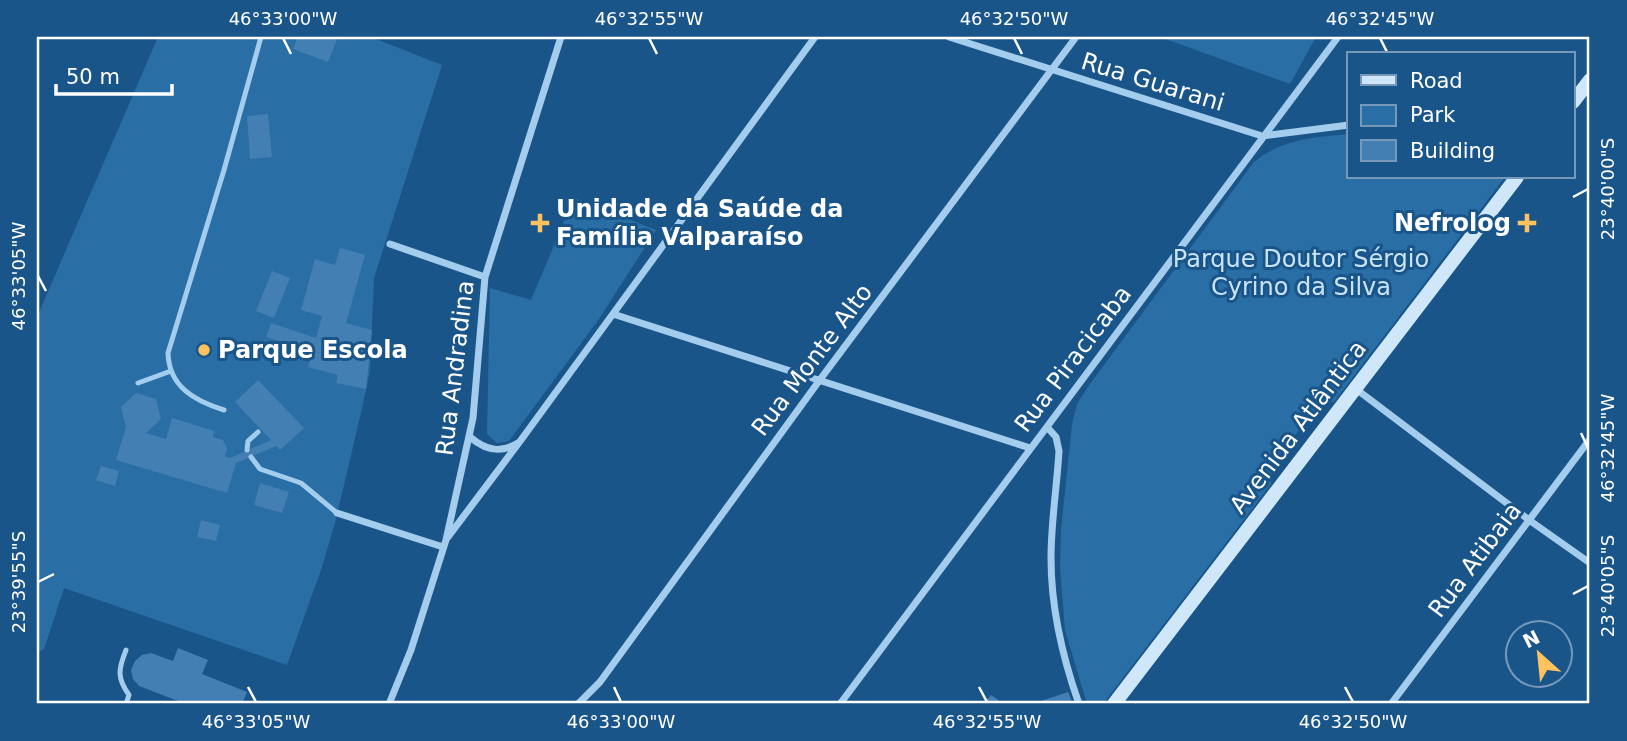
<svg xmlns="http://www.w3.org/2000/svg" width="1627" height="741" font-family="'DejaVu Sans',sans-serif">
<rect width="100%" height="100%" fill="#1a558a"/>
<!-- green -->
<path fill="#2a6ea6" d="M 158,37 L 371,37 L 442,65 L 374,278 L 370,371 L 363,404 L 336,519 L 322,567 L 287,665 L 64,588 L 44,649 L 37,653 L 37,317 Z
M 1160,37 L 1316,37 L 1290,84 Z
M 1349,134 L 1349,177 L 1505,177 L 1334,402 L 1320,403 L 1273,464 L 1271,484 L 1103,704 L 1087,704 L 1065,630 L 1060,568 L 1061,530 L 1072,424 L 1077,404 L 1090,384 L 1254,162 C 1282,139 1314,137 1349,134 Z
M 574,198 L 656,230 L 599,319 L 509,441 L 497,443 L 487,434 L 490,288 L 531,300 Z"/>
<!-- building -->
<path fill="#437fb2" d="M 298,37 L 338,37 L 328,62 L 293,49 Z
M 268,114 L 272,157 L 250,159 L 247,116 Z
M 340,248 L 365,255 L 346,323 L 372,330 L 366,389 L 336,383 L 338,375 L 308,367 L 312,355 L 302,352 L 304,346 L 292,342 L 291,345 L 266,337 L 271,323 L 316,338 L 322,316 L 301,310 L 315,259 L 335,265 Z
M 272,271 L 290,278 L 274,318 L 256,311 Z
M 258,380 L 304,428 L 280,450 L 276,446 L 236,463 L 227,493 L 116,460 L 126,427 L 121,407 L 136,393 L 156,399 L 161,419 L 146,433 L 166,439 L 172,418 L 214,431 L 213,437 L 223,440 L 227,448 L 225,456 L 230,458 L 271,440 L 235,402 Z
M 101,466 L 119,471 L 115,486 L 96,480 Z
M 260,483 L 289,492 L 282,513 L 254,505 Z
M 201,520 L 220,525 L 216,541 L 197,537 Z
M 178,648 L 208,660 L 202,674 L 247,692 L 242,704 L 186,704 L 139,686 L 133,679 L 131,670 L 135,661 L 142,655 L 151,653 L 173,661 Z
M 1068,692 L 1073,704 L 1032,704 Z
M 991,695 L 1004,704 L 983,704 Z"/>
<g fill="none" stroke-linecap="round" stroke-linejoin="round">
<!-- service -->
<path stroke="#a3cced" stroke-width="5" d="M 138,383 L 171,371
M 224,410 C 195,401 169,387 168,353 L 224,170 L 261,37
M 247,450 L 248,441 L 258,432
M 251,457 L 260,469 L 301,483 L 337,513
M 126,650 C 118,670 117,678 129,695 L 126,704"/>
<!-- minor -->
<path stroke="#a3cced" stroke-width="7" d="M 949,37 L 1262,136 L 1349,125
M 390,244 L 485,277
M 613,314 L 1030,448
M 1356,389 L 1529,520 L 1590,563
M 1047,427 L 1056,437 L 1059,451 C 1057,486 1051,522 1051,558 C 1051,609 1062,656 1079,704
M 470,437 C 485,450 500,454 518,443
M 337,513 L 443,547
M 448,537 L 521,440 L 815,37
M 389,704 L 411,650 L 446,540 L 473,418 L 485,277 L 561,37
M 578,704 L 600,682 L 819,381 L 1076,37
M 840,704 L 1338,37
M 1391,704 L 1590,439"/>
<!-- secondary -->
<path stroke="#d0e6f9" stroke-width="14" d="M 1573,102 L 1590,80
M 1114,704 L 1517,177"/>
</g>
<!-- ticks -->
<path fill="none" stroke="#fff" stroke-width="2.5" d="M 283,38 L 291,54M 649,38 L 657,54M 1014,38 L 1022,54M 1380,38 L 1388,54M 1573,197 L 1588,189M 38,276 L 46,291M 1581,433 L 1588,448M 38,582 L 54,574M 1573,594 L 1588,586M 248,687 L 256,702M 614,687 L 621,702M 979,687 L 987,702M 1345,687 L 1353,702"/>
<!-- markers -->
<g fill="#ffc25f" stroke="#1a558a" stroke-width="2.5">
<path d="M536.5 212.5h7v7h7v7h-7v7h-7v-7h-7v-7h7z"/>
<path d="M1523.5 212.5h7v7h7v7h-7v7h-7v-7h-7v-7h7z"/>
<circle cx="204" cy="350" r="7"/>
</g>
<g text-anchor="middle" dominant-baseline="central" stroke-width="6" stroke-linejoin="round" paint-order="stroke">
<!-- street labels -->
<g font-size="24" fill="#fff" stroke="#1a558a">
<text transform="translate(1153 82) rotate(17)">Rua Guarani</text>
<text transform="translate(1073 359) rotate(-53)">Rua Piracicaba</text>
<text transform="translate(812 360) rotate(-53)">Rua Monte Alto</text>
<text transform="translate(455 368) rotate(-83)">Rua Andradina</text>
<text transform="translate(1298 427) rotate(-53)">Avenida Atlântica</text>
<text transform="translate(1475 560) rotate(-53)">Rua Atibaia</text>
</g>
<!-- poi labels -->
<g font-size="24" font-weight="bold" fill="#fff" stroke="#1a558a" text-anchor="start">
<text x="556" y="209">Unidade da Saúde da<tspan x="556" dy="28">Família Valparaíso</tspan></text>
<text x="1511" y="223" text-anchor="end">Nefrolog</text>
<text x="218" y="350">Parque Escola</text>
</g>
<!-- park labels -->
<g font-size="24" fill="#c9e4f9" stroke="#1a558a">
<text x="1301" y="259">Parque Doutor Sérgio<tspan x="1301" dy="28">Cyrino da Silva</tspan></text>
</g>
</g>
<!-- border -->
<rect width="1627" height="741" fill="none" stroke="#1a558a" stroke-width="77"/>
<!-- legend -->
<rect x="1347" y="52" width="228" height="126" fill="#1a558a" stroke="#7699b9" stroke-width="2"/>
<rect x="1361" y="75" width="35" height="10" fill="#d0e6f9" stroke="#7699b9" stroke-width="2"/>
<text x="1410" y="88" font-size="21" fill="#ffffff">Road</text>
<rect x="1361" y="105" width="35" height="21" fill="#2a6ea6" stroke="#7699b9" stroke-width="2"/>
<text x="1410" y="122" font-size="21" fill="#ffffff">Park</text>
<rect x="1361" y="140" width="35" height="21" fill="#437fb2" stroke="#7699b9" stroke-width="2"/>
<text x="1410" y="158" font-size="21" fill="#ffffff">Building</text>
<!-- north arrow -->
<g transform="translate(1539 654) rotate(333)"><circle r="33" fill="#1a558a" stroke="#7699b9" stroke-width="2"/>
<path d="M0-5L12 26L0 18L-12 26Z" fill="#ffc25f"/>
<text y="-10" font-size="19" font-weight="bold" text-anchor="middle" fill="#ffffff">N</text>
</g>
<!-- scale -->
<path d="M56 84v10h116v-10" fill="none" stroke="#ffffff" stroke-width="3.5"/>
<text x="66" y="84" font-size="21" fill="#ffffff" stroke="#1a558a" stroke-width="5" paint-order="stroke">50 m</text>
<rect x="38" y="38" width="1550" height="664" fill="none" stroke="#fff" stroke-width="2.5"/>
<g font-size="18" text-anchor="middle" fill="#fff">
<text x="283" y="25">46°33'00"W</text>
<text x="649" y="25">46°32'55"W</text>
<text x="1014" y="25">46°32'50"W</text>
<text x="1380" y="25">46°32'45"W</text>
<text transform="translate(1608 189) rotate(-90)" y="6">23°40'00"S</text>
<text transform="translate(19 276) rotate(-90)" y="6">46°33'05"W</text>
<text transform="translate(1608 448) rotate(-90)" y="6">46°32'45"W</text>
<text transform="translate(19 582) rotate(-90)" y="6">23°39'55"S</text>
<text transform="translate(1608 586) rotate(-90)" y="6">23°40'05"S</text>
<text x="256" y="728">46°33'05"W</text>
<text x="621" y="728">46°33'00"W</text>
<text x="987" y="728">46°32'55"W</text>
<text x="1353" y="728">46°32'50"W</text>
</g>
</svg>
